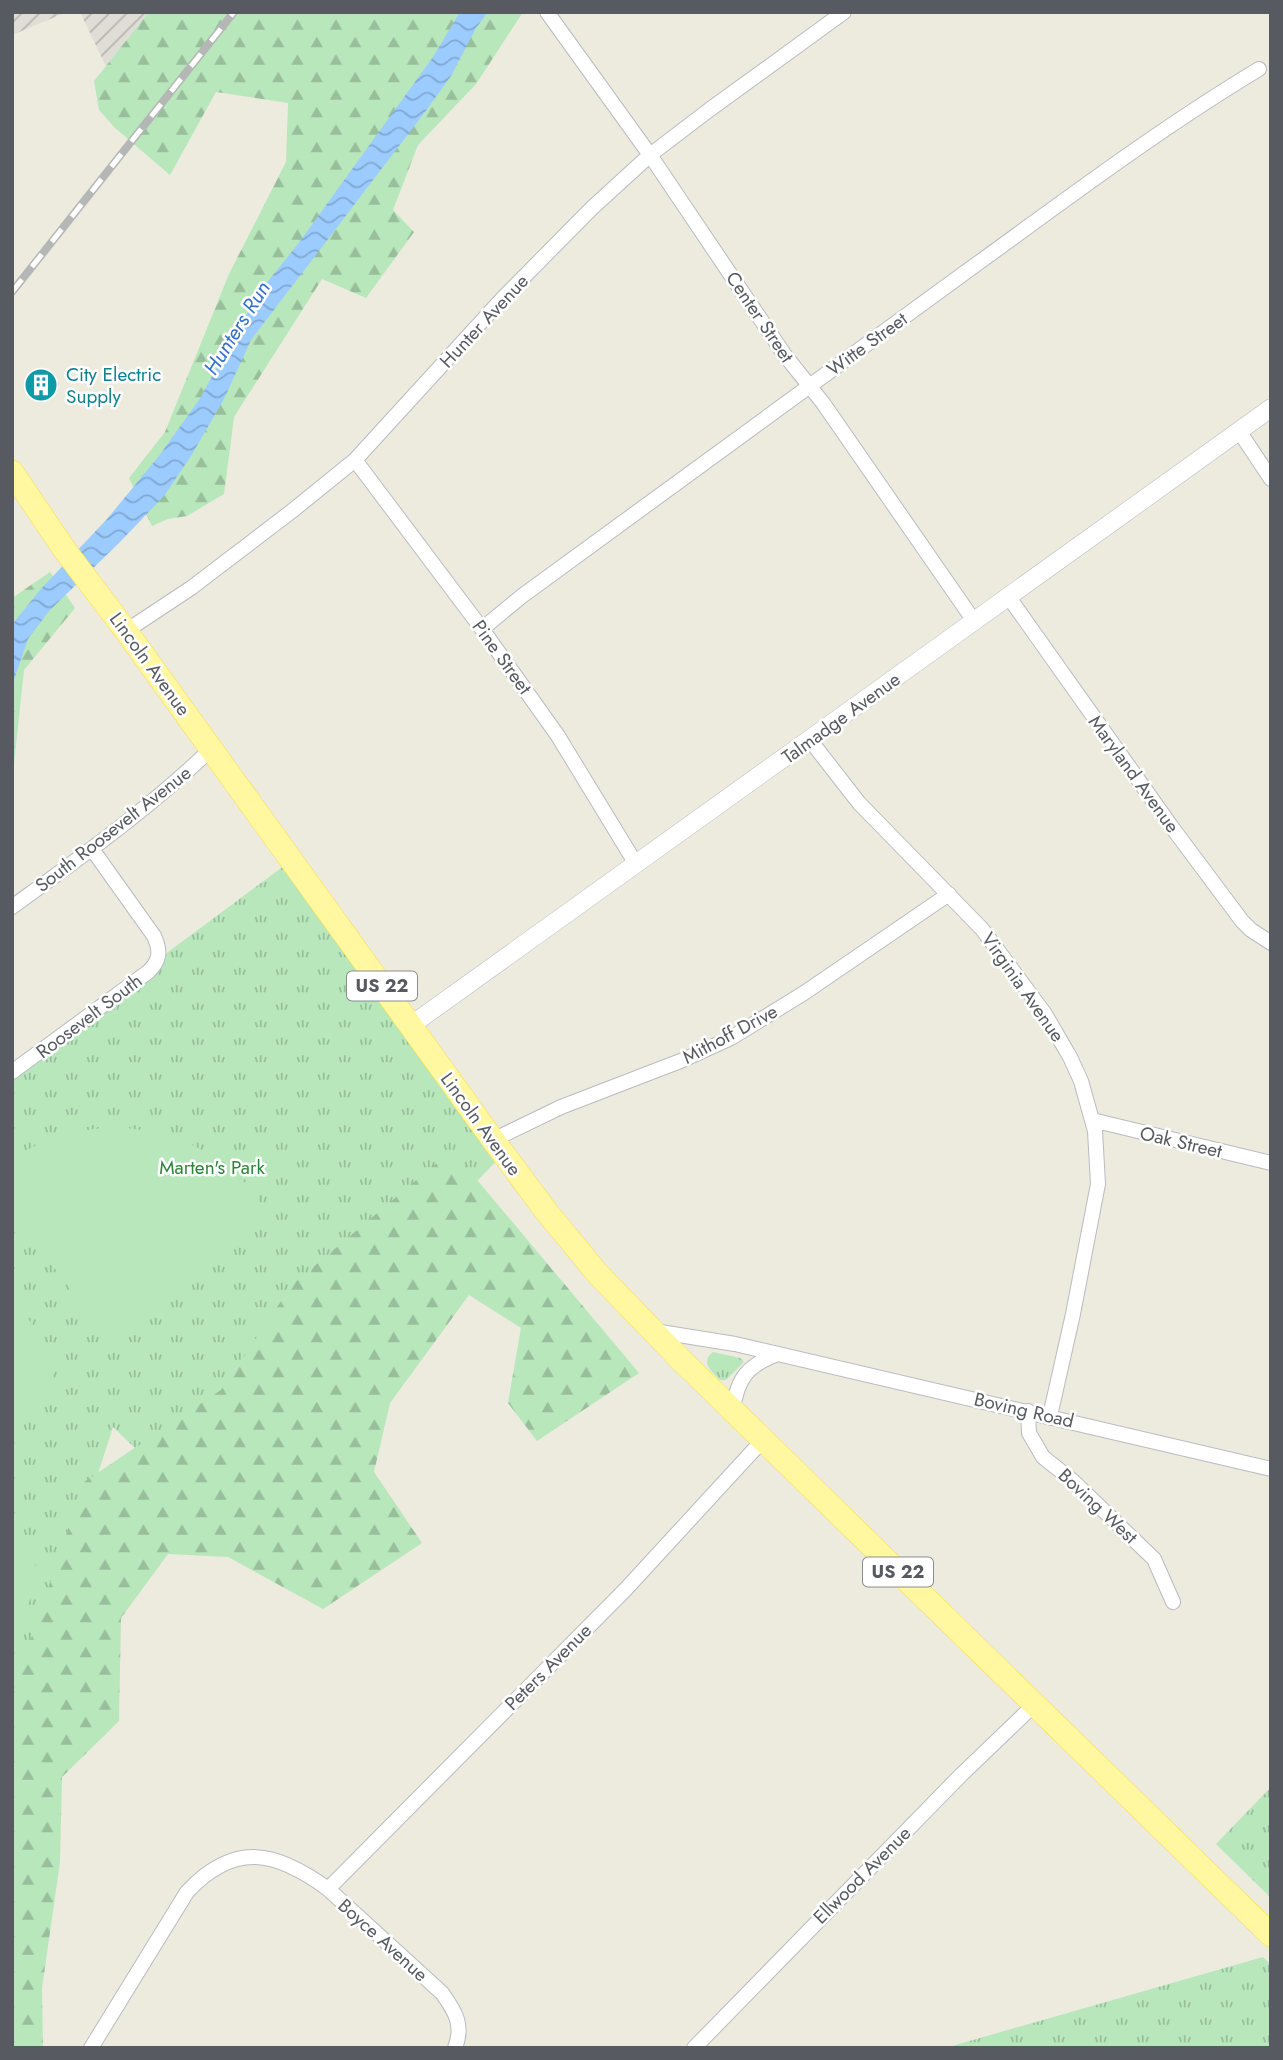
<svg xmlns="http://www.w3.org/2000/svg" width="1283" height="2060" font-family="Jost,sans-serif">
<defs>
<pattern id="industrial-furrows" width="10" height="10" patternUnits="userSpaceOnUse" patternTransform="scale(1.75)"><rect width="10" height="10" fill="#dfddd6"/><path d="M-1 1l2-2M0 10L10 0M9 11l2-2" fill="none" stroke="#b8b6b1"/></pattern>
<pattern id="grass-tufts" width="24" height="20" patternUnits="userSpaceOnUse" patternTransform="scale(1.75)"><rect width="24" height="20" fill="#b7e7bb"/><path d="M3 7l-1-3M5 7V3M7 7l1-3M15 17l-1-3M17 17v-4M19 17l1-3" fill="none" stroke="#98be9b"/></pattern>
<pattern id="forest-firs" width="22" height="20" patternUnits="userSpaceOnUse" patternTransform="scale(1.75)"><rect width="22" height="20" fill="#b7e7bb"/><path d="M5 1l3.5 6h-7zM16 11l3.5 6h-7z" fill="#98be9b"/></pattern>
<pattern id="water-waves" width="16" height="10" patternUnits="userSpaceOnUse" patternTransform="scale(1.75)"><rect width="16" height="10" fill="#9bcbff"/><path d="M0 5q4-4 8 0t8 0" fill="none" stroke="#81a8d2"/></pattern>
</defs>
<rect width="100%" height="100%" fill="#ecebde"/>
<!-- industrial -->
<path fill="url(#industrial-furrows)" d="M 12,12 L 67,12 L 12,35 Z
M 80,12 L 194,12 L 124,104 Z"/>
<!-- grass -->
<path fill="url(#grass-tufts)" d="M 292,860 L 503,1154 L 179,1490 L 113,1427 L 12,1741 L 12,1068 Z
M 713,1352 L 740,1358 L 743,1360 L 743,1363 L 726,1380 L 720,1380 C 711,1371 700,1362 713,1352 Z
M 1271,1787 L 1271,1898 L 1216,1844 Z
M 1263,1957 L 1271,1965 L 1271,2048 L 945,2048 Z"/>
<!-- forest -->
<path fill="url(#forest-firs)" d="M 149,12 L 523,12 L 476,84 L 418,145 L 393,210 L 414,232 L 366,298 L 322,279 L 234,417 L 224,494 L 187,516 L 168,519 L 152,526 L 129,478 L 165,432 L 229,274 L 286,162 L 288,103 L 216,92 L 170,175 L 115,128 L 99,110 L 94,81 Z
M 50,572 L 75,608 L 24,670 L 12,782 L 12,598 Z
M 452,1150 L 639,1373 L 537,1441 L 508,1403 L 521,1328 L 469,1295 L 390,1403 L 374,1472 L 422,1543 L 323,1609 L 228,1557 L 168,1554 L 121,1618 L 119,1721 L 62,1777 L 60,1862 L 42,1988 L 43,2048 L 12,2048 L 12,1695 L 84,1482 L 221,1390 L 292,1285 Z"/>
<!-- pitch -->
<path fill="#b7e7bb" d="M 113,1127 C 163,1130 204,1143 241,1179 C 247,1185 257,1193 259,1200 C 262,1207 261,1219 262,1227 L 123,1332 L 99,1328 L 12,1211 L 12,1159 C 44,1138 75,1130 113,1127 Z
M 12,1298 L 56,1355 L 50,1386 L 12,1414 Z
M 12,1534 L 24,1541 L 40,1576 L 12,1643 Z"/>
<!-- water -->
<path fill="url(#water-waves)" d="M 460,12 L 488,12 L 476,28 L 451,76 L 425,112 L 251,340 L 224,399 L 191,456 L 164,496 L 120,542 L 49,611 L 28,639 L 12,685 L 12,627 L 15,621 L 40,590 L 107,519 L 159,456 L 199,400 L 244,319 L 269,280 L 298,244 L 433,57 Z"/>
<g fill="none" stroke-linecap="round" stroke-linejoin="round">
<defs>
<path id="minor" d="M 547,12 L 650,155 L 784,354 L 823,403 L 974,621
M 1239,431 L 1271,479
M 355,460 L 482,629 L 558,736 L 636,864
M 1008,596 L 1171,826 L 1242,921 L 1251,930 L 1271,943
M 482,629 L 522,596 C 668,488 815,381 963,274 C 1060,204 1156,131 1259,69
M 126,631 L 191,588 L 292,511 L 355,460 L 503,298 L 592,208 L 650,155 L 709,110 L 844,12
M 810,740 L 859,803 L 982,929 L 1045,1014 L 1070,1057 L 1081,1081 L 1095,1131 L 1098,1184 L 1073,1314 L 1050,1416
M 12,907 C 81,857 150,808 211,749
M 12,1072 L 148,972 C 160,961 161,951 154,936 L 92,849
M 1092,1120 L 1271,1163
M 493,1140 L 561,1107 L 683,1060 L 731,1038 L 804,993 L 949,894
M 654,1331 L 735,1344 L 1271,1469
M 733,1410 C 737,1378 748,1365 778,1354
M 1028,1411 L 1029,1433 L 1043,1457 L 1073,1481 L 1154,1559 L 1173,1602
M 328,1889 L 625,1590 L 763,1440
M 91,2048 L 187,1892 C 235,1841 276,1851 328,1889 L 442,1993 C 455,2011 464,2025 455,2048
M 694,2048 L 961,1775 L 1034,1705"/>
<path id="tertiary" d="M 410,1026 L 1271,408"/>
<path id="primary" d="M 12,472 L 64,549 L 126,631 L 493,1140 L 546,1211 L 597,1273 L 680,1359 L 1271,1935"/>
</defs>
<!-- minor casing -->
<use href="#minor" stroke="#b9bbc2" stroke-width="16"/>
<!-- tertiary casing -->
<use href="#tertiary" stroke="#b9bbc2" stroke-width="19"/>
<!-- primary casing -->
<use href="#primary" stroke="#ffdb44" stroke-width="24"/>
<!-- minor -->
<use href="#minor" stroke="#fff" stroke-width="14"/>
<!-- tertiary -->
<use href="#tertiary" stroke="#fff" stroke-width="18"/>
<!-- primary -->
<use href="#primary" stroke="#fff8a0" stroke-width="23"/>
<defs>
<path id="rail" d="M 12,292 L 234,12"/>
</defs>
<!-- rail casing -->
<use href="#rail" stroke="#b5b6b6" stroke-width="8"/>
<!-- rail -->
<use href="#rail" stroke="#fff" stroke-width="5" stroke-dasharray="16" stroke-linecap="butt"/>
</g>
<!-- icons -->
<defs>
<symbol id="building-disc" viewBox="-11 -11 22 22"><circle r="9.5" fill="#0f9aa8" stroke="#fff"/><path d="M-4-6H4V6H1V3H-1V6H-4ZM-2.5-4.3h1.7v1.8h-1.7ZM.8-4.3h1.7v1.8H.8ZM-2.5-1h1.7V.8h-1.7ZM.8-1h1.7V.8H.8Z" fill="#fff"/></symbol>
</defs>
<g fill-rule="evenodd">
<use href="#building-disc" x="22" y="366" width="38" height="38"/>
</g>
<g text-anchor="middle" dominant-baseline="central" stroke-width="5" stroke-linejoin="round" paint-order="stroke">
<!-- shield labels -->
<g fill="#fff" stroke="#898c90" stroke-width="2">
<rect x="347" y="971.5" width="70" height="29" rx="5"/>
<rect x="863" y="1557.5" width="70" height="29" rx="5"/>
</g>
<g font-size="18" font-weight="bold" fill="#575b61">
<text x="382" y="986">US 22</text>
<text x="898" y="1572">US 22</text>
</g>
<!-- street labels -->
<g font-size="19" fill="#575b61" stroke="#fff">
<text transform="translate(760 317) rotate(56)">Center Street</text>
<text transform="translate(484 321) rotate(-47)">Hunter Avenue</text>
<text transform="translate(867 344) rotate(-36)">Witte Street</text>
<text transform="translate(502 657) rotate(54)">Pine Street</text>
<text transform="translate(150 664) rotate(54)">Lincoln Avenue</text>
<text transform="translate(841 718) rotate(-36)">Talmadge Avenue</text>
<text transform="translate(1134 774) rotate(54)">Maryland Avenue</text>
<text transform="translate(113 829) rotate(-38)">South Roosevelt Avenue</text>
<text transform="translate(1023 987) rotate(55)">Virginia Avenue</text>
<text transform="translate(89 1016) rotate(-37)">Roosevelt South</text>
<text transform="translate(730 1034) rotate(-28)">Mithoff Drive</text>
<text transform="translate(481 1124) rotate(54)">Lincoln Avenue</text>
<text transform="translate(1181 1142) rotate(13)">Oak Street</text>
<text transform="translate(1024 1410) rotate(13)">Boving Road</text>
<text transform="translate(1098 1506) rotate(43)">Boving West</text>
<text transform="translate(548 1667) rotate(-45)">Peters Avenue</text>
<text transform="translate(862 1875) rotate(-45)">Ellwood Avenue</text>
<text transform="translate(383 1940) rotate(42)">Boyce Avenue</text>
</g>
<!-- culture labels -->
<g font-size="19" fill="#0d838f" stroke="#fff" text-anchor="start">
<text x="66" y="374">City Electric<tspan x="66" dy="22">Supply</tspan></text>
</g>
<!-- park labels -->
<g font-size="19" fill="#2c8438" stroke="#fff">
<text x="212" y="1167">Marten's Park</text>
</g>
<!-- water labels -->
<g font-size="21" font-style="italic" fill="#3370cd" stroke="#fff">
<text transform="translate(237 328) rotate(-58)">Hunters Run</text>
</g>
</g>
<!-- border -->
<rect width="1283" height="2060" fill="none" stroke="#575b61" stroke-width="28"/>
</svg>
